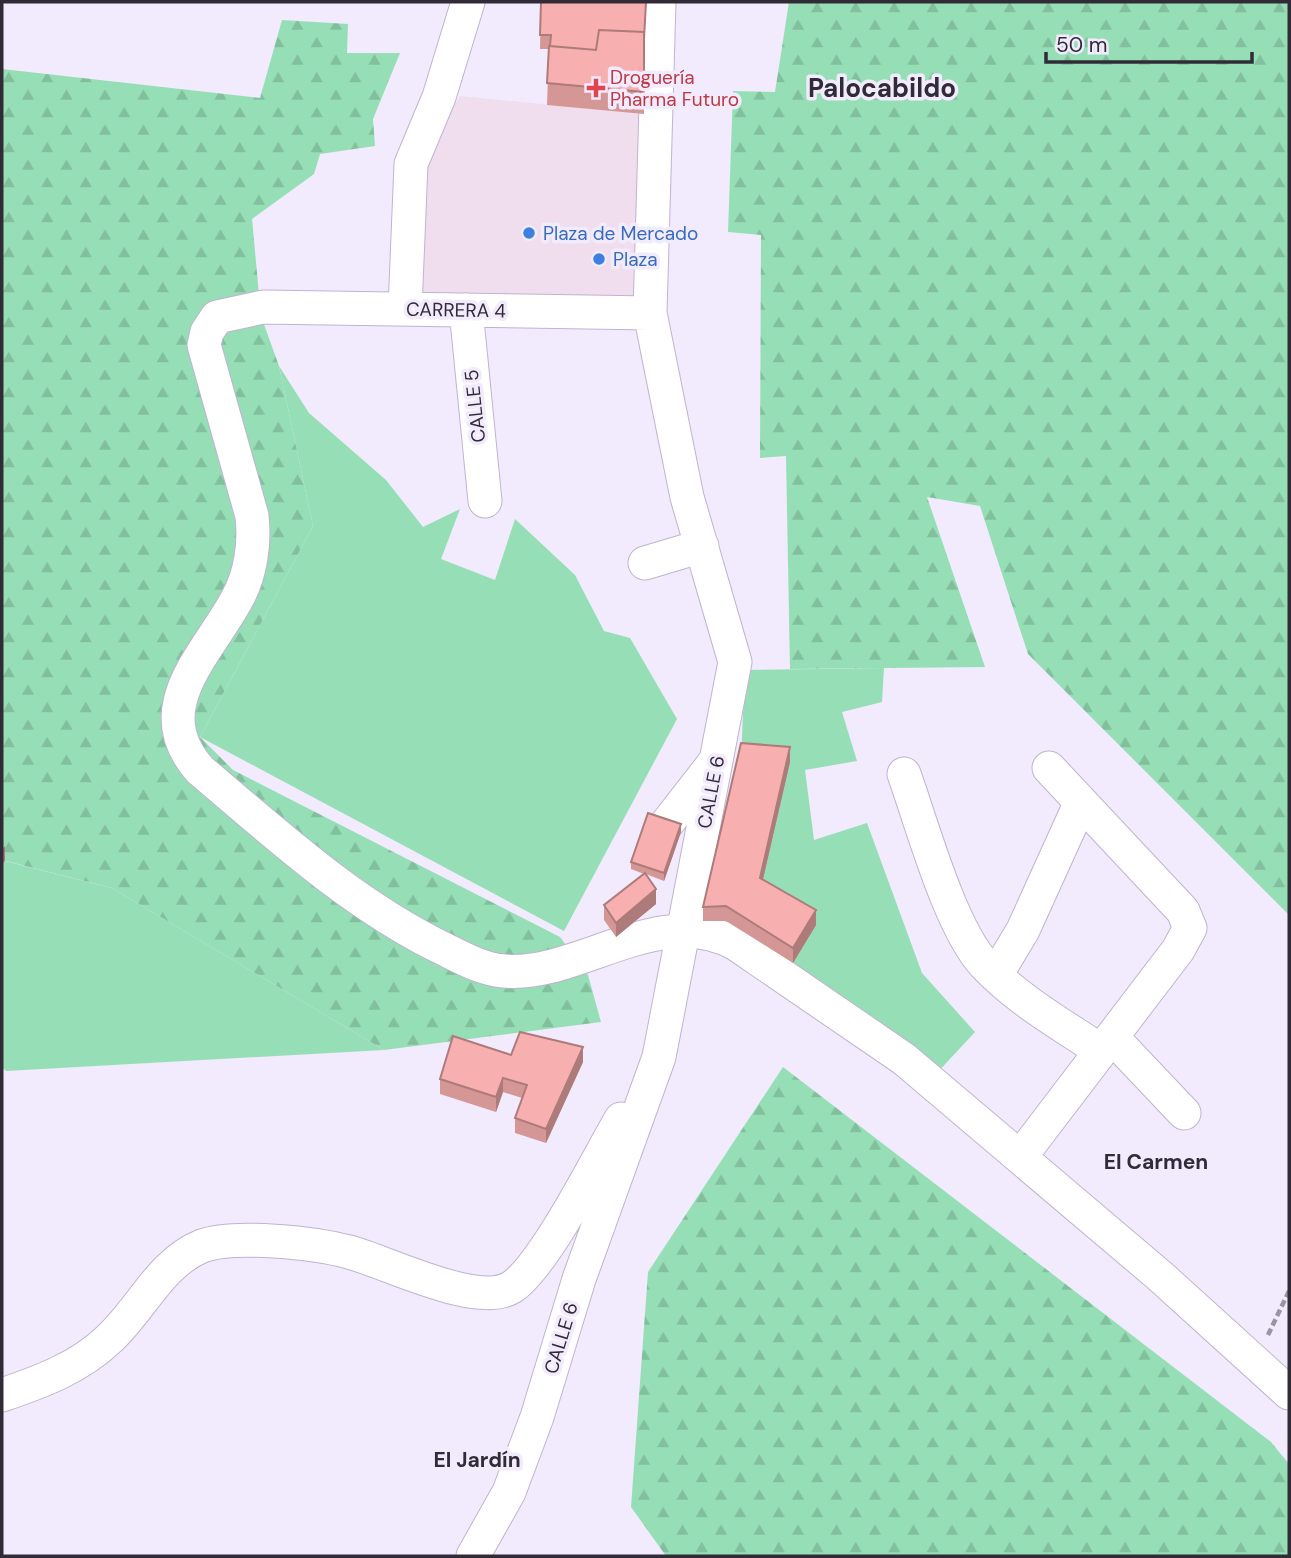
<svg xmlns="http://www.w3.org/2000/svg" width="1291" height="1558" font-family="'DM Sans',sans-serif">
<defs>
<pattern id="forest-firs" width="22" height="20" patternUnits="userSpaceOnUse" patternTransform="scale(1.75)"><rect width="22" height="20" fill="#96dfb6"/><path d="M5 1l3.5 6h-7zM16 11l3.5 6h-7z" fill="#82c09d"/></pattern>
</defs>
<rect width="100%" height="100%" fill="#f2eafd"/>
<!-- commercial -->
<path fill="#f0dded" d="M 460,96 L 644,114 L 641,304 L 415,301 L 417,165 Z"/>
<!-- green -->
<path fill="#96dfb6" d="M 279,366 L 309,413 L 386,480 L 423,527 L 460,509 L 441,559 L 495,580 L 515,519 L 575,575 L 604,631 L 630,638 L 677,719 L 564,931 L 200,737 L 313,526 Z
M 884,668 L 882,702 L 842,712 L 857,761 L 805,770 L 814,840 L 867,823 L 922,973 L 975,1032 L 936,1074 L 793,963 L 760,892 L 741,758 L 745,670 Z
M 5,861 L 112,888 L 384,1050 L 6,1071 L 2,1067 L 2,864 Z"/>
<!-- forest -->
<path fill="url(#forest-firs)" d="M 789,2 L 1289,2 L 1289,915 L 1028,654 L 980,506 L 927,497 L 985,667 L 790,669 L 786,456 L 760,458 L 761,235 L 728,232 L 733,91 L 775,92 Z
M 282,20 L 348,24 L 347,53 L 400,53 L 373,119 L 375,146 L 320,154 L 314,174 L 252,219 L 261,316 L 279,366 L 313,526 L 200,737 L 233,770 L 560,937 L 588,975 L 601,1022 L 384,1050 L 112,888 L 2,860 L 2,69 L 260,98 Z
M 783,1067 L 1271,1442 L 1289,1464 L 1289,1556 L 666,1556 L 631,1507 L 648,1272 Z"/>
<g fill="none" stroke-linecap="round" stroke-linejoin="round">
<defs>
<path id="minor" d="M 405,309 L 411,164 L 439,97 L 468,2
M 466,310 L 485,501
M 650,313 L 263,307 L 217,317 L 207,332 L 204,345 L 252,516 C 255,543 251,574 237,599 C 207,655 145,708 200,770 C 277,835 353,905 444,949 C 464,959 482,969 504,971 C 578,978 660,901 736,944 L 904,1059 L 1160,1276 L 1289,1393
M 645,563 L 702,546
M 904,774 C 922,824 950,928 985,965 C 1018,1000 1061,1024 1101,1051
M 665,826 L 714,763
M 996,975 L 1023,930 L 1081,802
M 1112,1037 L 1184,1113
M 1021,1156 L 1178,950 L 1190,928 L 1183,911 L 1049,768
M 2,1395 C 40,1382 79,1368 109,1339 C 141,1310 160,1263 202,1246 C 234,1234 315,1243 349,1252 C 387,1262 478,1309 512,1287 C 545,1265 598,1158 621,1119
M 473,1556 L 509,1492 L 537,1417 L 579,1279 L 659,1057 L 735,662 L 687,497 L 650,313 L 659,2"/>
</defs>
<!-- minor casing -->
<use href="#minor" stroke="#c0b3d1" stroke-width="35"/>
<!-- path -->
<path stroke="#9b94a4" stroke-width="4.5" stroke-dasharray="7 3.5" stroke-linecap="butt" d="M 1268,1335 L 1289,1291"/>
<!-- minor -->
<use href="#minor" stroke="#fff" stroke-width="33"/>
</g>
<!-- wall -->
<path fill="#d49796" d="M 541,2 L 644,54 L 644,114 L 547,105 L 549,49 L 540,49 Z
M 790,762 L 763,879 L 816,925 L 793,963 L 726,921 L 703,921 L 703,907 Z
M 681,832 L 664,881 L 646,874 L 656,904 L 616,937 L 604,920 L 604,905 L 644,874 L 631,869 L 631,862 Z
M 511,1055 L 583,1062 L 546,1143 L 515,1133 L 515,1118 L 522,1098 L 503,1092 L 496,1112 L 440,1094 L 440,1079 Z"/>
<!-- shaded-wall -->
<path fill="#ad7b7a" d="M 790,747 L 790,762 L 760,892 L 760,878 Z
M 681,824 L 681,832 L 664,881 L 664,873 Z
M 5,846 L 5,861 L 2,864 L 2,850 Z
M 656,889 L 656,904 L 616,937 L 616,923 Z
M 816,910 L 816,925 L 793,963 L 793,948 Z
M 583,1047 L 583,1062 L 546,1143 L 546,1129 Z
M 503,1078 L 503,1092 L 496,1112 L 496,1097 Z"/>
<!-- building -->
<path fill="#f7b0af" stroke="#ad7b7a" stroke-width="2" d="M 541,2 L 646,2 L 644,39 L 644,32 L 599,30 L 596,50 L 550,46 L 551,35 L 540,35 Z
M 599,30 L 644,32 L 644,92 L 547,83 L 549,46 L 596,50 Z
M 741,743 L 790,747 L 760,878 L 816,910 L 793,948 L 726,906 L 703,907 Z
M 648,813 L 681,824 L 664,873 L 631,862 Z
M 645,873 L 656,889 L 616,923 L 604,905 Z
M 520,1032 L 583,1047 L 546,1129 L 515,1118 L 527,1085 L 503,1078 L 496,1097 L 440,1079 L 453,1036 L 511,1055 Z"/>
<!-- markers -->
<path fill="#e0444e" stroke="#f2eafd" stroke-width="2.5" d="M592.5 77.5h7v7h7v7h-7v7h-7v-7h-7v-7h7z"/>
<g fill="#3f7fe0" stroke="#f2eafd" stroke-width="2.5">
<circle cx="529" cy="233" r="7"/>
<circle cx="599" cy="259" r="7"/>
</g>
<g text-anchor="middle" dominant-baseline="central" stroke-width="7" stroke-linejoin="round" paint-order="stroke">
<!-- health labels -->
<g font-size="19" fill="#be3a42" stroke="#f2eafd" text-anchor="start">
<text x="610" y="77">Droguería<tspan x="610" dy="22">Pharma Futuro</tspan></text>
</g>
<!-- shop labels -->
<g font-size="19" fill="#366cbe" stroke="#f2eafd" text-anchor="start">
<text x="543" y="233">Plaza de Mercado</text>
<text x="613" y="259">Plaza</text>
</g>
<!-- street labels -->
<g font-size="19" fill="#312b37" stroke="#f2eafd">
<text transform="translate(456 310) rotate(1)">CARRERA 4</text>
<text transform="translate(475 406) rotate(-96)">CALLE 5</text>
<text transform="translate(711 792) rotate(-79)">CALLE 6</text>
<text transform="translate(561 1338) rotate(-73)">CALLE 6</text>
</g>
<!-- neighbourhood labels -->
<g font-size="21" font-weight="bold" fill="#312b37" stroke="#f2eafd">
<text x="1156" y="1162">El Carmen</text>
<text x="477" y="1460">El Jardín</text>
</g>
<!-- district labels -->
<g font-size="26" font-weight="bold" fill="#312b37" stroke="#f2eafd">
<text x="882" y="88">Palocabildo</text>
</g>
</g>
<!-- border -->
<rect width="1291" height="1558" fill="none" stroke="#312b37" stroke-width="7"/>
<!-- scale -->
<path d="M1046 52v10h206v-10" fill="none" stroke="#312b37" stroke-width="3.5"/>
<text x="1056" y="52" font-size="21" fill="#312b37" stroke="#f2eafd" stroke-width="5" paint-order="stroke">50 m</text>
</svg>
